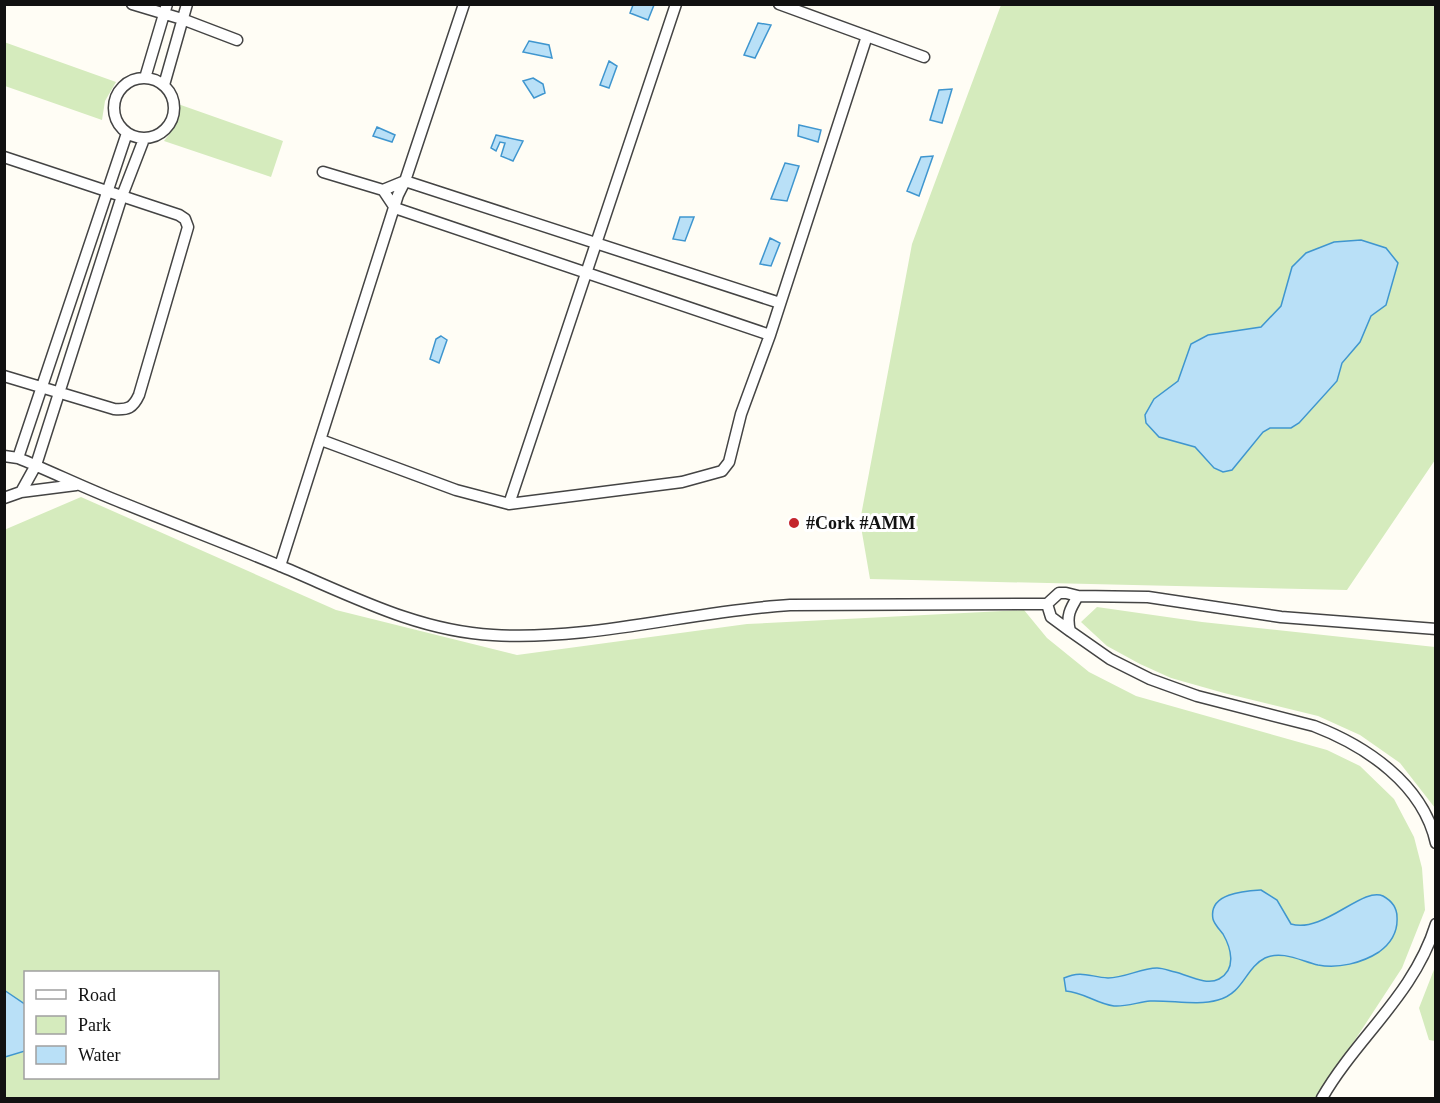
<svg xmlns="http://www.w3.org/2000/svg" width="1440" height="1103" font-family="'Times New Roman',serif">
<rect width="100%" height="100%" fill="#fffdf5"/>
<!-- green -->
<path fill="#d5ebbd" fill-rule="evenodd" d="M 1001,5 L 1435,5 L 1435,460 L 1347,590 L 870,579 L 860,521 L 912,244 Z
M 4,42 L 116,82 L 105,101 L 102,120 L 5,86 Z
M 178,104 L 283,141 L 271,177 L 164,141 L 176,125 Z
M 81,497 L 336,610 L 517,655 L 747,624 L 1024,610 L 1047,638 L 1089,672 L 1136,696 L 1327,750 L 1360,766 L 1394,799 L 1414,837 L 1422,868 L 1425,910 L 1402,968 L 1317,1098 L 5,1098 L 4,530 ZM 26,972 L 218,972 L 218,1078 L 26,1078 Z
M 1097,607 L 1202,622 L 1435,647 L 1435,808 L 1400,763 L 1360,735 L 1318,716 L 1224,693 L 1171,678 L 1140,664 L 1107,646 L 1081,622 Z
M 1435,967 L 1435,1041 L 1429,1040 L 1419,1008 Z"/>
<!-- water -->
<path fill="#b9e0f7" stroke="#3f96cf" stroke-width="1.5" d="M 633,5 L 654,5 L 648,20 L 630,13 Z
M 758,23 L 771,25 L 755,58 L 744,55 Z
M 529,41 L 549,45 L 552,58 L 523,52 Z
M 609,61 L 617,66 L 609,88 L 600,85 Z
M 533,78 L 543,84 L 545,93 L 534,98 L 523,81 Z
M 952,89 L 942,123 L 930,120 L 939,90 Z
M 799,125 L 821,130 L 818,142 L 798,136 Z
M 377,127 L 395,135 L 392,142 L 373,136 Z
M 496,135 L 523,141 L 513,161 L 501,156 L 505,143 L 500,142 L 496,151 L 491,148 Z
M 933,156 L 919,196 L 907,191 L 921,157 Z
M 785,163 L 799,166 L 787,201 L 771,199 Z
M 680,217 L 694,217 L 685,241 L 673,239 Z
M 770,238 L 780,243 L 771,266 L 760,264 Z
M 1361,240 L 1386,248 L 1398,263 L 1386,305 L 1371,316 L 1360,342 L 1342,363 L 1337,381 L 1299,423 L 1291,428 L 1270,428 L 1263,432 L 1232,470 L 1223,472 L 1214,468 L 1195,447 L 1159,437 L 1146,423 L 1145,415 L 1154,399 L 1178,381 L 1191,344 L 1208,335 L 1261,327 L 1281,306 L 1292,267 L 1306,253 L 1334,242 Z
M 441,336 L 447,340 L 439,363 L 430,359 L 436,339 Z
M 1261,890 L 1277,900 L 1291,924 C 1323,934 1363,886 1383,896 C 1392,901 1397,907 1397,917 C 1398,932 1390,944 1379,952 C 1362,963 1338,969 1318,965 C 1301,961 1282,950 1265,958 C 1245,968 1244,993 1218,1000 C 1197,1006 1172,1000 1150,1001 C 1139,1002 1125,1007 1114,1006 C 1097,1004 1083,992 1066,991 L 1064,978 C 1082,970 1090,977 1108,978 C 1125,978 1141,968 1157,968 C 1163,968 1170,971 1175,972 C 1188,975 1206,986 1219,979 C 1237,969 1231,948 1223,934 C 1220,930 1214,924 1213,919 C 1208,893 1245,891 1261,890 Z
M 4,990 L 26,1005 L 25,1051 L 5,1057 Z"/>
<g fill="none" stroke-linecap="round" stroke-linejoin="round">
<defs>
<path id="minor" d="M 132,4 L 182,19 L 237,40
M 779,4 L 924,57
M114 108a30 30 0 1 1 60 0a30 30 0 1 1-60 0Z
M 145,78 L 167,4
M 164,85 L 187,4
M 4,157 L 179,215 L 185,219 L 188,227 L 139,395 C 133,408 128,410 114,409 L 4,376
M 323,172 L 383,190 L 405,181 L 780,303
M 383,190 L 395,208 L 770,335
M 321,440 L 456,490 L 509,504 L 682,482 L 722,471 L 729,462 L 741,414 L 770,335 L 867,36
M 4,456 L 18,458 C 52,472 85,488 118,501 C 172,523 225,543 278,565 C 348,594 416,631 493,635 C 593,641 690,611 790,605 L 1047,604 L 1059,593 L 1066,593 L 1078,596 L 1148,597 L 1281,617 L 1436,629
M 18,458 L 127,133
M 21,492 L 36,465 L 122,196 L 144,139
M 4,498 L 21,492 L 76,485
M 509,504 L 676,4
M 280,566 L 398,195 L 405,181 L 464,4
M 1047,604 L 1051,617 L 1070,631 L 1110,659 L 1150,679 L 1197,696 L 1314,726 C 1366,746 1423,784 1436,843
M 1070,631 C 1066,616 1070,609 1078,596
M 1322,1098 C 1357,1037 1414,995 1436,924"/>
</defs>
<!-- minor casing -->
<use href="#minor" stroke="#444" stroke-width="13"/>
<!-- minor -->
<use href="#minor" stroke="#fff" stroke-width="10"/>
</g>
<!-- markers -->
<circle fill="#c4262e" stroke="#fff" stroke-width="2" cx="794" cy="523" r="6"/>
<g text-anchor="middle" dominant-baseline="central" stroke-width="6" stroke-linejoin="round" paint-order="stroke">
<!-- poi labels -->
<g font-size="18" font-weight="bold" fill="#111" stroke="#fff" text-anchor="start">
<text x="806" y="523">#Cork #AMM</text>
</g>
</g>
<!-- border -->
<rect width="1440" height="1103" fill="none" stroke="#111111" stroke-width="12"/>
<!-- legend -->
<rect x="24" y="971" width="195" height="108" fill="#ffffff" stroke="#a0a0a0" stroke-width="1.5"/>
<rect x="36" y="990" width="30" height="9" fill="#ffffff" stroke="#a0a0a0" stroke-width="1.5"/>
<text x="78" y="1001" font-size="18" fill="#111111">Road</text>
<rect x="36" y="1016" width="30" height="18" fill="#d5ebbd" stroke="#a0a0a0" stroke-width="1.5"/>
<text x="78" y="1031" font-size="18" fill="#111111">Park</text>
<rect x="36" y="1046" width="30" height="18" fill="#b9e0f7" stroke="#a0a0a0" stroke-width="1.5"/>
<text x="78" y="1061" font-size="18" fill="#111111">Water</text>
</svg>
